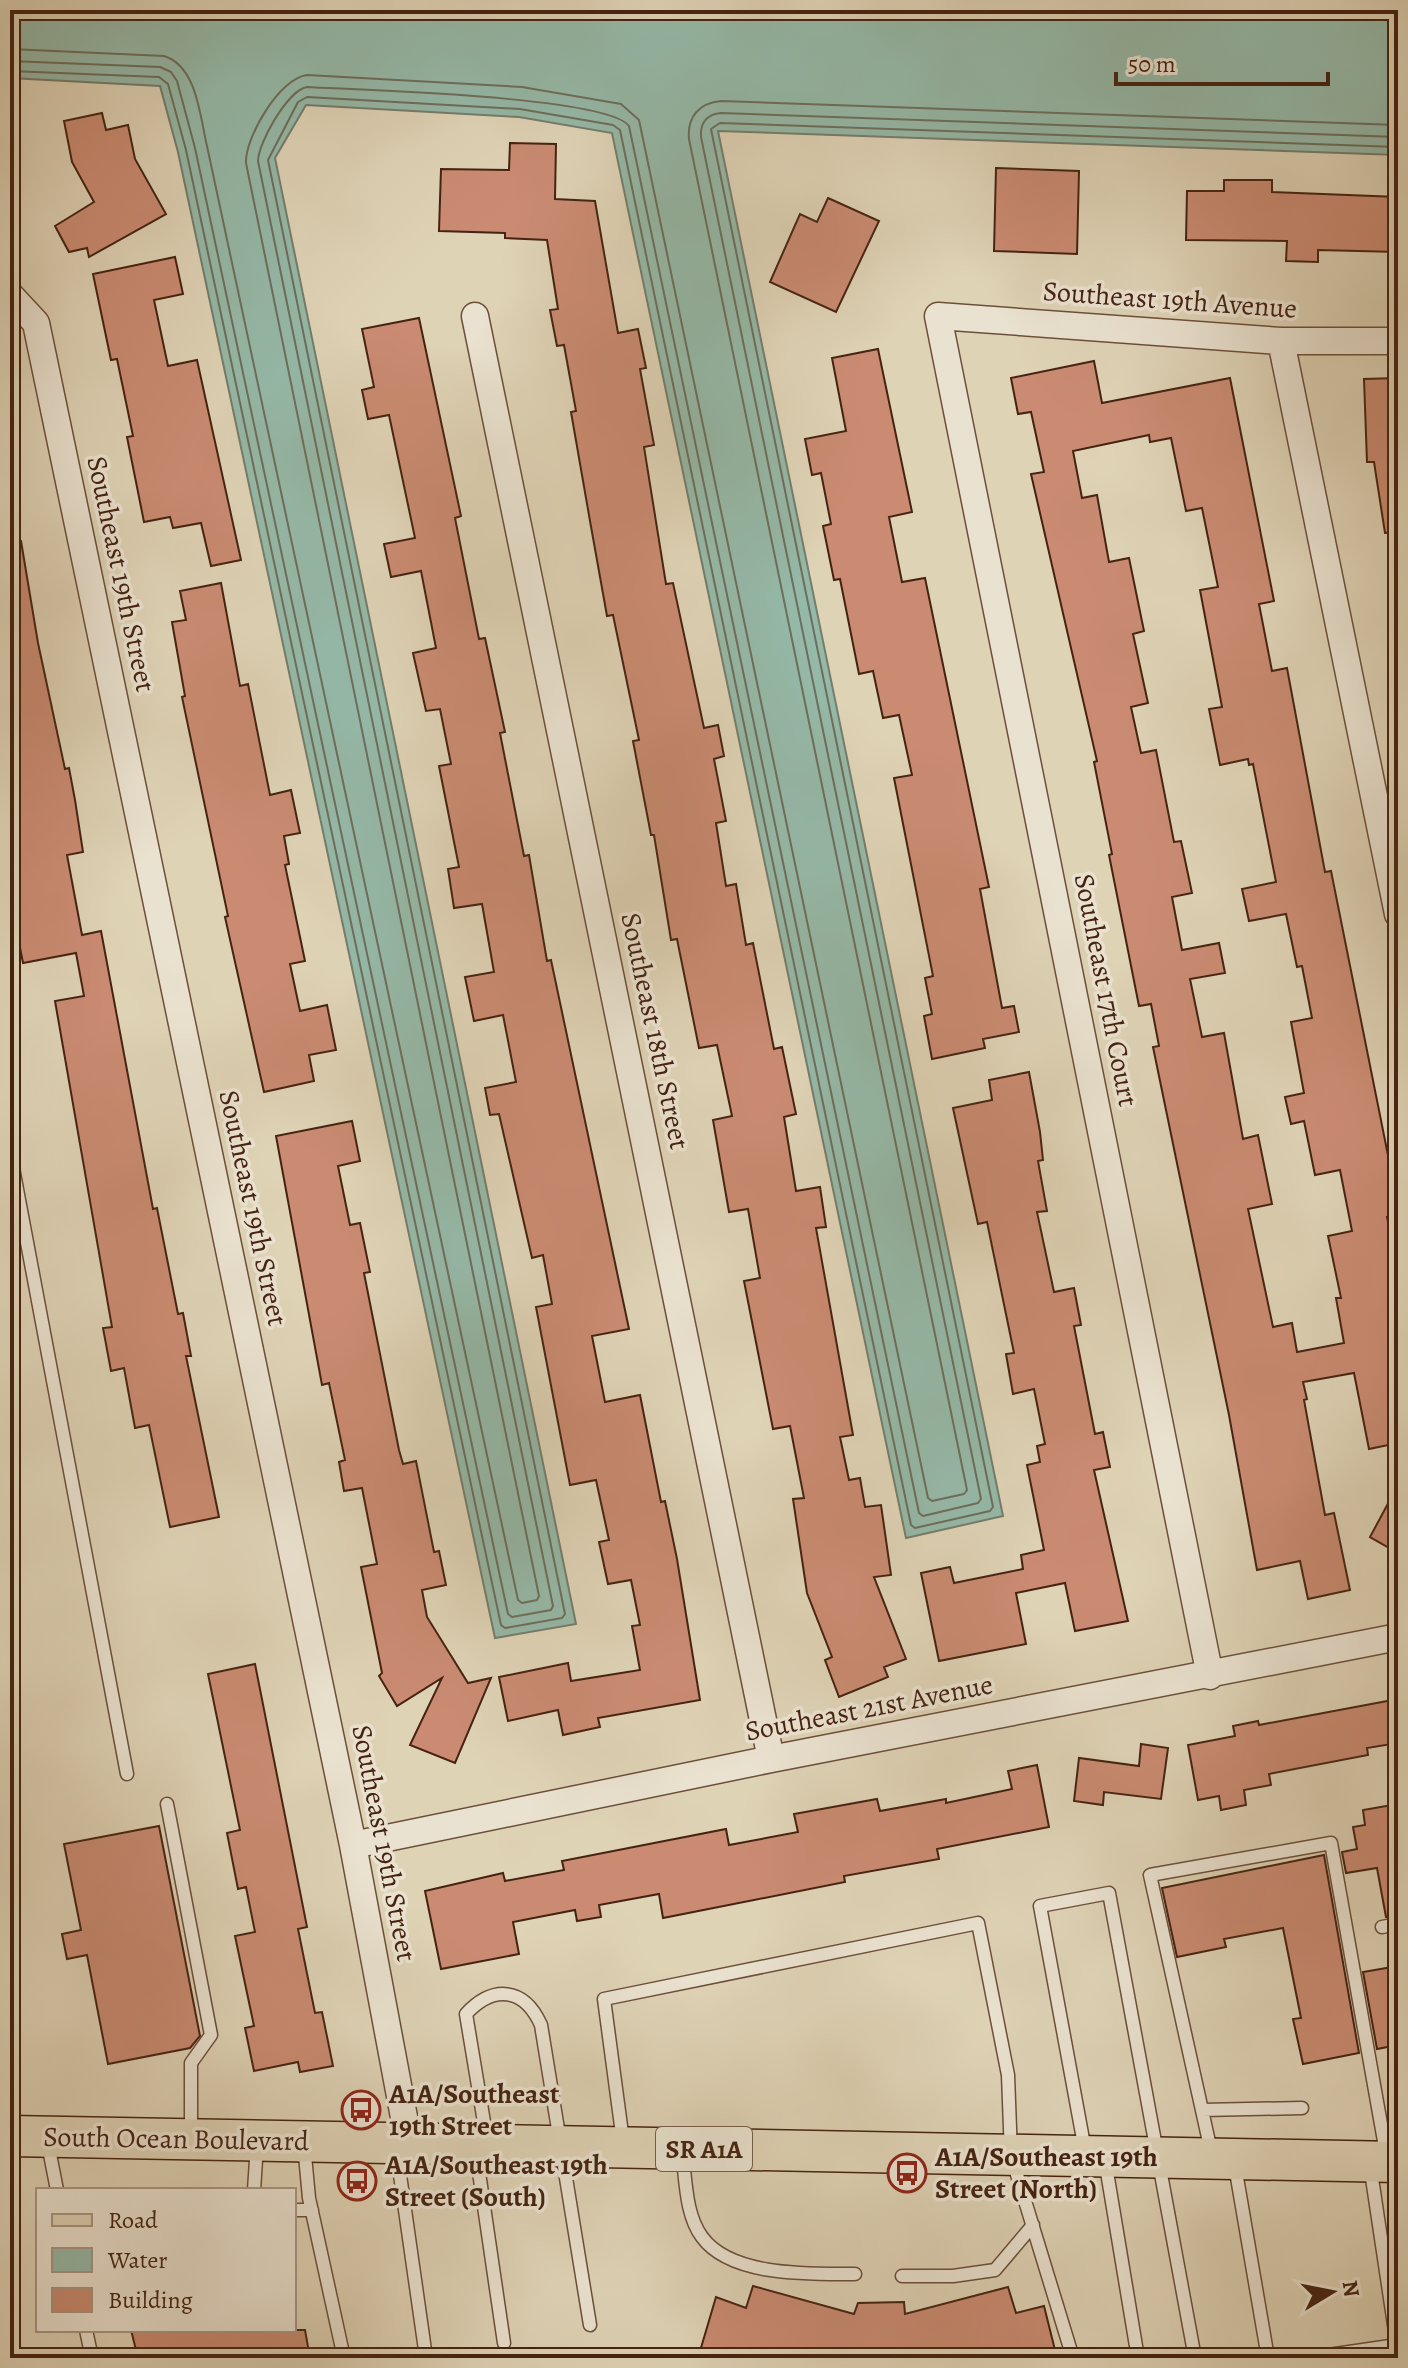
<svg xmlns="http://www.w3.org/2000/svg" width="1408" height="2368" font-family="Alegreya,serif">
<rect width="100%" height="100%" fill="#dfd3b6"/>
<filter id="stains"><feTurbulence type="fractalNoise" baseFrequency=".0025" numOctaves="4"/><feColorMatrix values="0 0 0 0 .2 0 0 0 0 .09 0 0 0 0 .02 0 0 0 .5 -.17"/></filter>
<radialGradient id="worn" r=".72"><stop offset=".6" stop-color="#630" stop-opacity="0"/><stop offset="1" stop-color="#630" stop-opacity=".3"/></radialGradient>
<!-- water -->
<path fill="#95b9a8" stroke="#757d6c" stroke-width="2" d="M 10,10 L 1398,10 L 1398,155 L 718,131 L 1003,1516 L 906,1538 L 612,133 L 519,117 L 306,105 L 275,158 L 576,1624 L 495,1638 L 178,152 L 160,86 L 10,78 Z"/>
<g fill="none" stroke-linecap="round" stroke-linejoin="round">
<!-- shore -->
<path stroke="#6d6e5c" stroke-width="2" d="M 10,49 L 164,56 C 197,66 200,117 207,146 L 518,1600 L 522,1603 L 537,1600 L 539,1596 L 246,163 C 245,137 280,78 307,75 L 522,87 L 621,104 L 639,120 L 928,1498 L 932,1501 L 964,1494 L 967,1490 L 689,139 C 687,117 699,103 721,101 L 1398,125
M 10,61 L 160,67 L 171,72 L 177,81 L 195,148 L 508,1614 L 512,1617 L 551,1610 L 553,1606 L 258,161 C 258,143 288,90 307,87 C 355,90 607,96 629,126 L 919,1513 L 923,1516 L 978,1503 L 981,1499 L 701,137 C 700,123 707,114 721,113 L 1398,137
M 10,71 L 159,77 L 168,84 L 186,150 L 501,1625 L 505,1628 L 562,1618 L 565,1614 L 268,160 L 298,102 L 307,97 L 520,109 L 613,125 L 620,130 L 911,1525 L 915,1528 L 990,1511 L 993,1507 L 711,129 L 720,123 L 1398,147"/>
</g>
<!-- building -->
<path fill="#ca8b72" stroke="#452311" stroke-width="2" fill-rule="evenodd" d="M 102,113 L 106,130 L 128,125 L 135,159 L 166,214 L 89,257 L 87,248 L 69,252 L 55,226 L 94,202 L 72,162 L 64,121 Z
M 510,143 L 556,144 L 555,199 L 595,201 L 618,333 L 638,329 L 646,368 L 640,369 L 654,445 L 644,447 L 666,584 L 673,583 L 704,728 L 718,725 L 724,756 L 714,759 L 726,821 L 716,823 L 726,886 L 736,884 L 746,945 L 753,943 L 774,1049 L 782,1047 L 796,1114 L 784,1117 L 796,1191 L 820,1187 L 826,1227 L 816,1228 L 853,1435 L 840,1437 L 849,1480 L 860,1478 L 865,1507 L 881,1505 L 891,1575 L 874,1577 L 906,1659 L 884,1667 L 888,1677 L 839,1697 L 825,1660 L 832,1657 L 807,1593 L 793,1499 L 804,1498 L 790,1426 L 773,1429 L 744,1281 L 760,1278 L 748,1209 L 729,1212 L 713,1120 L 732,1116 L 717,1045 L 699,1048 L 677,939 L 671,940 L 654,835 L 651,835 L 633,741 L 639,740 L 613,615 L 607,616 L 590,521 L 571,412 L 576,411 L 564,345 L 557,346 L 550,310 L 558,309 L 547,240 L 505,238 L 505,233 L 439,231 L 441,169 L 509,170 Z
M 996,168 L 1079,171 L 1077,254 L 994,251 Z
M 1224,180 L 1272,180 L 1272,192 L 1398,197 L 1398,252 L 1318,250 L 1318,262 L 1286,261 L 1287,241 L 1186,240 L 1187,191 L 1224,191 Z
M 828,198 L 879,221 L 836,312 L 770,282 L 800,214 L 817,222 Z
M 175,257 L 183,294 L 154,300 L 168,366 L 197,360 L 241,560 L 211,566 L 201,523 L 173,528 L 170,517 L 144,522 L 127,437 L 133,436 L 117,359 L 111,360 L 93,274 Z
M 419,318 L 461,516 L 455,518 L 479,639 L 485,638 L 505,732 L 500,733 L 524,856 L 529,855 L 547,961 L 551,960 L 629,1329 L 592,1336 L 605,1402 L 640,1395 L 661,1502 L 665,1501 L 677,1559 L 700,1700 L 598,1718 L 600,1727 L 563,1735 L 558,1710 L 508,1721 L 499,1677 L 568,1663 L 571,1681 L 640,1670 L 632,1626 L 640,1625 L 631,1580 L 608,1584 L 599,1542 L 609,1540 L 596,1480 L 570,1485 L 536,1307 L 552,1304 L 543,1255 L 532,1258 L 499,1114 L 490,1115 L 485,1088 L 516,1082 L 503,1015 L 474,1021 L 465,977 L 494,972 L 482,904 L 454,908 L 448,869 L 459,867 L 439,766 L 451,764 L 440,709 L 426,711 L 413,653 L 436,648 L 421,571 L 391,577 L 384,544 L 415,538 L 389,415 L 368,419 L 362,390 L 374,387 L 362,329 Z
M 878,349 L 912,512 L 889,517 L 902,582 L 925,578 L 989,887 L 980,889 L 1002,1008 L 1014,1006 L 1019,1032 L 983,1039 L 985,1048 L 932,1059 L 924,1016 L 932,1014 L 925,978 L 933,976 L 894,778 L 912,775 L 899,715 L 883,718 L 873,671 L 859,674 L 840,579 L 834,580 L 823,526 L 831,524 L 821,473 L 812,475 L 805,439 L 846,431 L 832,358 Z
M 1094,361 L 1102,403 L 1230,378 L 1274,601 L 1259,604 L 1272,671 L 1287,668 L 1325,872 L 1331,871 L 1398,1205 L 1398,1214 L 1387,1217 L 1398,1270 L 1398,1443 L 1369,1449 L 1354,1373 L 1303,1382 L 1307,1399 L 1304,1400 L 1325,1515 L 1334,1513 L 1350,1590 L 1308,1599 L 1300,1561 L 1257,1570 L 1229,1415 L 1153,1047 L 1159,1046 L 1151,1004 L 1139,1006 L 1109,855 L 1112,854 L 1094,762 L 1097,761 L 1031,474 L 1044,472 L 1031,412 L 1018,414 L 1011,378 ZM 1149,435 L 1150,442 L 1171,438 L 1186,511 L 1202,508 L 1218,587 L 1200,590 L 1222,707 L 1209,709 L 1220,765 L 1248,759 L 1249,765 L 1253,764 L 1276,882 L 1242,889 L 1249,921 L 1286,914 L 1297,967 L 1302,966 L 1312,1018 L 1291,1022 L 1304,1093 L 1285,1097 L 1291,1124 L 1304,1121 L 1315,1175 L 1340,1170 L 1352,1231 L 1328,1236 L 1341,1298 L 1336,1298 L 1344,1343 L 1297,1352 L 1292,1323 L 1273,1327 L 1248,1209 L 1272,1204 L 1258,1135 L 1243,1139 L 1224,1033 L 1202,1037 L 1190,979 L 1225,973 L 1219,943 L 1182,950 L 1172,897 L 1192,893 L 1181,841 L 1174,842 L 1156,750 L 1141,753 L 1131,707 L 1148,703 L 1133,634 L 1144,631 L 1129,558 L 1109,562 L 1097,495 L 1082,498 L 1073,451 Z
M 1398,378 L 1398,532 L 1385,533 L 1374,462 L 1367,462 L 1364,379 Z
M 21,541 L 38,643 L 65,769 L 69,768 L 75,800 L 83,852 L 67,855 L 82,935 L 101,931 L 153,1209 L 157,1208 L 178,1314 L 183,1313 L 191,1356 L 186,1356 L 219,1517 L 170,1527 L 149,1425 L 135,1428 L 124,1368 L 111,1371 L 103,1328 L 112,1327 L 55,1001 L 84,996 L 76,953 L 23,963 L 10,897 L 10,542 Z
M 221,583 L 240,686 L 248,684 L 270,795 L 291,790 L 300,833 L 284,836 L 289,864 L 285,865 L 305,961 L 290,964 L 300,1011 L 327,1005 L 336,1050 L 309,1055 L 314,1081 L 264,1092 L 225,917 L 228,916 L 182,697 L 185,696 L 172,622 L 186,620 L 180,591 Z
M 1029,1072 L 1040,1132 L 1043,1160 L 1038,1161 L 1047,1211 L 1037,1212 L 1054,1292 L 1074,1288 L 1081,1325 L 1074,1326 L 1095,1434 L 1103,1432 L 1110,1467 L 1094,1470 L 1128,1621 L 1075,1631 L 1065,1583 L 1016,1593 L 1026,1644 L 939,1661 L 921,1573 L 950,1567 L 954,1583 L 1023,1569 L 1021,1555 L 1044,1550 L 1027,1465 L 1040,1462 L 1037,1446 L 1045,1444 L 1034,1389 L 1013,1394 L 1006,1354 L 1014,1353 L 987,1222 L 978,1224 L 953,1108 L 992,1100 L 989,1080 Z
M 352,1121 L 360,1161 L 338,1166 L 350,1225 L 360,1223 L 370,1272 L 364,1273 L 399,1450 L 403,1464 L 416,1461 L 434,1552 L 439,1551 L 446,1585 L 422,1590 L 427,1617 L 468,1683 L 491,1678 L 455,1763 L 410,1745 L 442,1678 L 397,1706 L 379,1676 L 382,1673 L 361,1567 L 377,1564 L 362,1488 L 344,1491 L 339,1462 L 345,1460 L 329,1383 L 322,1385 L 276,1136 Z
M 1398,1485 L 1398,1553 L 1370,1537 Z
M 255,1664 L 307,1927 L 298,1929 L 315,2013 L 322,2012 L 333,2066 L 300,2072 L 298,2062 L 254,2071 L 245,2028 L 254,2026 L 235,1936 L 255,1932 L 246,1887 L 238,1889 L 227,1833 L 240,1830 L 208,1674 Z
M 1398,1699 L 1398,1743 L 1367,1748 L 1368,1755 L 1269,1774 L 1271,1785 L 1244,1790 L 1246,1805 L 1221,1810 L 1219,1796 L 1198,1800 L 1188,1745 L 1235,1736 L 1233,1726 L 1258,1721 L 1259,1725 Z
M 1141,1744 L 1168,1748 L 1161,1799 L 1104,1792 L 1103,1805 L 1074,1801 L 1079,1758 L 1139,1766 Z
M 1037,1765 L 1049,1827 L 937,1849 L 939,1859 L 844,1876 L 845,1882 L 663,1918 L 659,1894 L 599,1905 L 601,1917 L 577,1921 L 575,1910 L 513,1922 L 519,1954 L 441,1969 L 425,1891 L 503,1873 L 505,1881 L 564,1870 L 562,1861 L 726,1829 L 729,1845 L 798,1832 L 794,1814 L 877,1799 L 880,1811 L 946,1799 L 946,1803 L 1012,1789 L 1008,1771 Z
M 1398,1804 L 1398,1915 L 1386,1917 L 1377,1868 L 1346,1873 L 1342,1852 L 1357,1849 L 1353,1827 L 1365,1825 L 1363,1810 Z
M 159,1826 L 200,2036 L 190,2048 L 108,2064 L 87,1955 L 67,1959 L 62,1934 L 81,1930 L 64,1844 Z
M 1324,1855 L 1359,2053 L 1303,2064 L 1293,2019 L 1301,2018 L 1283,1928 L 1224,1939 L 1226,1947 L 1177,1957 L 1162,1888 Z
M 1398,1966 L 1398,2045 L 1377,2049 L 1363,1972 Z
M 753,2286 L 854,2314 L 858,2303 L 904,2302 L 905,2314 L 1008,2287 L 1016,2313 L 1044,2306 L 1057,2358 L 698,2358 L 716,2297 L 746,2308 Z
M 131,2330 L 305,2330 L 310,2358 L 138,2358 Z"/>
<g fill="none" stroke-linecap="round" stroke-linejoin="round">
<defs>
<path id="lane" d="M 10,1152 L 127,1774
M 167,1804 L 211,2035 L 191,2063 L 191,2132
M 1382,1927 L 1398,1924
M 1202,2110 L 1302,2108
M 487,2140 L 466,2014 C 493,1985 524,1987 541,2025 L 590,2325
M 623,2141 L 604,1999 L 978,1923 L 1008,2075 L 1011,2155 L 1073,2358
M 48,2144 L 57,2190
M 304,2145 L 309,2198 L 344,2358
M 396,2147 L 425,2350 L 416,2358
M 1085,2150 L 1040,1906 L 1109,1893 L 1195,2358
M 1211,2151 L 1150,1875 L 1331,1843 L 1387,2158
M 476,2152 L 504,2343
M 682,2152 C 686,2179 685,2214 702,2237 C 731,2277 811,2274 855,2274
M 1105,2160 L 1138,2358
M 1235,2166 L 1268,2358
M 254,2190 L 257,2145
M 294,2210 L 312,2210
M 902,2276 L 953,2276 L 995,2270 L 1033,2225
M 86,2330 L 92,2358
M 1308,2358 L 1397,2345 L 1370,2165"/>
<path id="street" d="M 10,295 L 36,323 L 353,1845 L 409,2144
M 475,316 L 771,1759
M 1281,341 L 1398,914
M 1210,1676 L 938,316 L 1281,341 L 1398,341
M 353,1845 L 771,1759 L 1398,1637"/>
<path id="primary" d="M 10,2136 L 1398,2162"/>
</defs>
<!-- lane casing -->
<use href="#lane" stroke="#6c4f3a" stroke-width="15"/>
<!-- street casing -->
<use href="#street" stroke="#6c4f3a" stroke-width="29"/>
<!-- primary casing -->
<use href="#primary" stroke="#452311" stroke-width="43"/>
<!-- lane -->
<use href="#lane" stroke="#eae2d0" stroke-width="12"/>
<!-- street -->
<use href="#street" stroke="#eae2d0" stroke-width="26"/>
<!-- primary -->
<use href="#primary" stroke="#dfd3b6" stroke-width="40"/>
</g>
<!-- icons -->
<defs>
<symbol id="bus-ring" viewBox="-11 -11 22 22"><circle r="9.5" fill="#eae2d0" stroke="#8f2418" stroke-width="1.5"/><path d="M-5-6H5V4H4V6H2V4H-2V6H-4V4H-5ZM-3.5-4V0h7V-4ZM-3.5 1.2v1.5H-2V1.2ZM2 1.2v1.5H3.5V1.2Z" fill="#8f2418"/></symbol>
</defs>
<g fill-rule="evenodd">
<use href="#bus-ring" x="339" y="2088" width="44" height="44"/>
<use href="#bus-ring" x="885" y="2151" width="44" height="44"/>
<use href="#bus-ring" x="335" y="2159" width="44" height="44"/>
</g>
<g text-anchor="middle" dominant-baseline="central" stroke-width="7" stroke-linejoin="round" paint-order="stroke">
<!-- shield labels -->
<rect fill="#eae2d0" stroke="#765c4a" stroke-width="2" x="656" y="2127" width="96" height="44" rx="6"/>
<g font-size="26" font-weight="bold" fill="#452311">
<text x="704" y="2149">SR A1A</text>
</g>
<!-- street labels -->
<g font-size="28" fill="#452311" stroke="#eae2d0">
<text transform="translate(1170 300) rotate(4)">Southeast 19th Avenue</text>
<text transform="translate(121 574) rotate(78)">Southeast 19th Street</text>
<text transform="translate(1106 990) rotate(79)">Southeast 17th Court</text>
<text transform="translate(655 1031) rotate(78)">Southeast 18th Street</text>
<text transform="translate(253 1208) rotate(78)">Southeast 19th Street</text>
<text transform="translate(869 1708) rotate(-11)">Southeast 21st Avenue</text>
<text transform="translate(384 1843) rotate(79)">Southeast 19th Street</text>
<text transform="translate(176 2139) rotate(1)">South Ocean Boulevard</text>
</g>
<!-- poi labels -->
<g font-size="28" font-weight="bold" fill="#452311" stroke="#eae2d0" text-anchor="start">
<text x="389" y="2094">A1A/Southeast<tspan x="389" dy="32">19th Street</tspan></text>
<text x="935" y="2157">A1A/Southeast 19th<tspan x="935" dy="32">Street (North)</tspan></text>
<text x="385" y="2165">A1A/Southeast 19th<tspan x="385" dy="32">Street (South)</tspan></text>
</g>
</g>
<!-- margin -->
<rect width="1408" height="2368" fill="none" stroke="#dfd3b6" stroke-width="40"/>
<rect x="12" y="12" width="1384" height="2344" fill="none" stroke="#452311" stroke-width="4"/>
<rect x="20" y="20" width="1368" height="2328" fill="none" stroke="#452311" stroke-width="2"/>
<!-- legend -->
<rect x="36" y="2188" width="260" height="144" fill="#eae2d0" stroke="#a89684" stroke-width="2"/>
<rect x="52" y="2214" width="40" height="12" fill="#dfd3b6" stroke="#a89684" stroke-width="2"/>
<text x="108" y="2228" font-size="24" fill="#452311">Road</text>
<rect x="52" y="2248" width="40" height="24" fill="#95b9a8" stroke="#a89684" stroke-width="2"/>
<text x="108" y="2268" font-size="24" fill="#452311">Water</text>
<rect x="52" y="2288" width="40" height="24" fill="#ca8b72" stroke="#a89684" stroke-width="2"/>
<text x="108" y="2308" font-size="24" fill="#452311">Building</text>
<!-- north arrow -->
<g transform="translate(1332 2292) rotate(80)" stroke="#eae2d0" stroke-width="6" paint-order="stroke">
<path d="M0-6L14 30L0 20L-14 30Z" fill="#452311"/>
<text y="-12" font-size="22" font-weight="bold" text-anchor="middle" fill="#452311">N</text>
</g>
<!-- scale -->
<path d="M1116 72v12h212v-12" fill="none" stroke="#452311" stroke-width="4"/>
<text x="1128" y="72" font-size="24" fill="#452311" stroke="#eae2d0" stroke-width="6" paint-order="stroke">50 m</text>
<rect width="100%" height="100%" filter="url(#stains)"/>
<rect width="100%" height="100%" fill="url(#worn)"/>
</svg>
